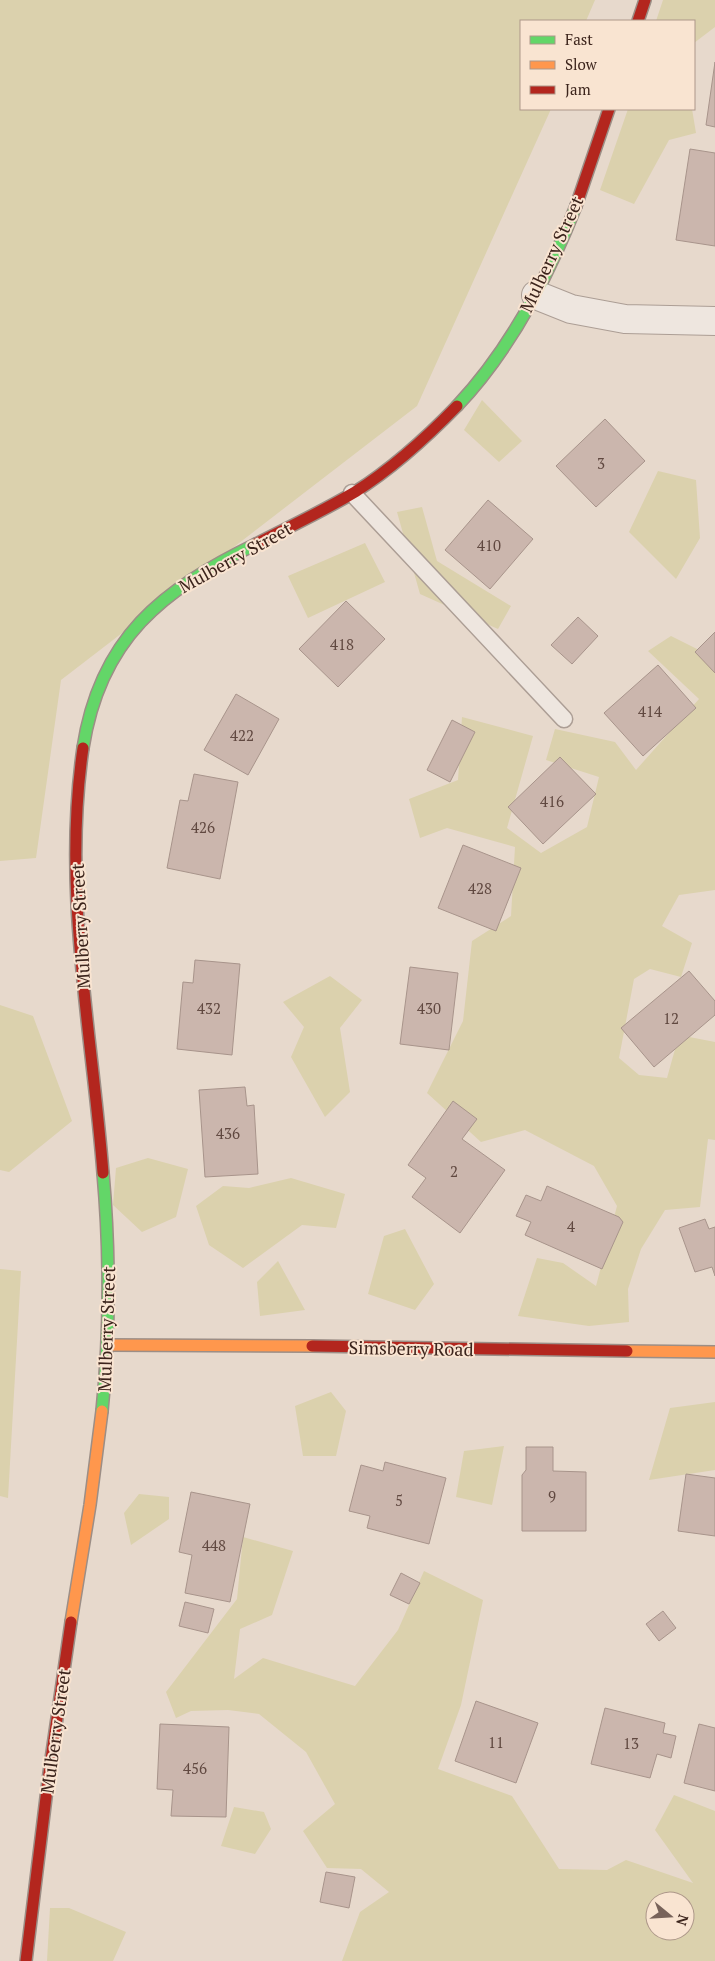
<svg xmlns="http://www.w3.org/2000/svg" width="715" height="1961" font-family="'PT Serif',serif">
<rect width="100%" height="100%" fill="#e7d9cc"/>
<!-- green -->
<path fill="#dbd1ad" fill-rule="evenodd" d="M 0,0 L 595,0 L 586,21 L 521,21 L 521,109 L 551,109 L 417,406 L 61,680 L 36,858 L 0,861 Z
M 663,0 L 715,0 L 715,27 L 694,43 L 694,21 L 656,21 Z
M 628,109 L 692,109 L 696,133 L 669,140 L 634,204 L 600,190 Z
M 482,400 L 522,441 L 499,462 L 464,430 Z
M 658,471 L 696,480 L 700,538 L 676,579 L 629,532 Z
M 422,507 L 437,561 L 511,606 L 498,629 L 420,594 L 397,512 Z
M 365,543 L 385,582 L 308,618 L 288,576 Z
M 671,636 L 715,658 L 715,890 L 679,895 L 662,926 L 692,943 L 681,977 L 650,969 L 634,979 L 619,1058 L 639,1075 L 667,1078 L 679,1035 L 715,1042 L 715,1140 L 708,1139 L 700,1207 L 665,1210 L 641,1249 L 628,1289 L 629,1322 L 589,1326 L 518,1316 L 537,1258 L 563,1263 L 596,1286 L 617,1206 L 594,1166 L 525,1130 L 481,1142 L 427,1093 L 463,1021 L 472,941 L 511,916 L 515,847 L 447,828 L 420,838 L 409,799 L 458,780 L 462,717 L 533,736 L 507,828 L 541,853 L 587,827 L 599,777 L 546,760 L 555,729 L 615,742 L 636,770 L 699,699 L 648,651 Z
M 330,976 L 362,1000 L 340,1028 L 350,1092 L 325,1117 L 291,1057 L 304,1027 L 283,1002 Z
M 0,1005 L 33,1016 L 72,1121 L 9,1172 L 0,1170 Z
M 148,1158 L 188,1169 L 176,1217 L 142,1232 L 113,1205 L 116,1168 Z
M 291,1178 L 345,1194 L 336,1228 L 302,1225 L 243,1268 L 209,1245 L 196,1206 L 223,1186 L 249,1188 Z
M 405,1229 L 434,1284 L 415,1310 L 368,1294 L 384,1236 Z
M 278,1261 L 305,1310 L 260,1316 L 257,1282 Z
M 0,1269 L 21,1271 L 8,1498 L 0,1496 Z
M 331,1392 L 346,1411 L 336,1456 L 303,1456 L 295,1406 Z
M 715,1402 L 715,1470 L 649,1480 L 670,1408 Z
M 504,1446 L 492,1505 L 456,1497 L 464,1451 Z
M 139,1494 L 169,1497 L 169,1519 L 131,1545 L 124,1513 Z
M 243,1537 L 293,1551 L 272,1615 L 240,1629 L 234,1679 L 263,1658 L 355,1686 L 398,1630 L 424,1571 L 483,1600 L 461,1705 L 438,1769 L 512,1796 L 559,1869 L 607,1870 L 626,1860 L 693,1883 L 655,1830 L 674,1795 L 715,1811 L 715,1961 L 342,1961 L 360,1912 L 389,1892 L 361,1869 L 327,1868 L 303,1831 L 335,1804 L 306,1752 L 259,1714 L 228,1710 L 191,1711 L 176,1718 L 166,1692 L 237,1599 ZM 655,1901 L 685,1901 L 685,1931 L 655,1931 Z
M 234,1807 L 264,1812 L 271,1829 L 255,1854 L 221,1846 Z
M 50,1908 L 69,1908 L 126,1932 L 113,1961 L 47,1961 Z"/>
<!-- building -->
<path fill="#cbb6ad" stroke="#a8948b" d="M 715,62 L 715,127 L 706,125 Z
M 690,149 L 715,153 L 715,246 L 676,240 Z
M 605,419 L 645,461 L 596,507 L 556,466 Z
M 488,500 L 533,539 L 490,589 L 445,550 Z
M 346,601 L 385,639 L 338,687 L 299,649 Z
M 578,617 L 598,636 L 572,664 L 551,645 Z
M 715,632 L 715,673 L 695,652 Z
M 658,665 L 696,708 L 643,756 L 604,713 Z
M 236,694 L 279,719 L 248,775 L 204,750 Z
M 452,720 L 475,732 L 450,782 L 427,770 Z
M 560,757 L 596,794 L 543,844 L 508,807 Z
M 194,774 L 238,782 L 220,879 L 167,868 L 180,800 L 188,801 Z
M 463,845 L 521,868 L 496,931 L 438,908 Z
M 195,960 L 240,964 L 232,1055 L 177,1049 L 183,982 L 193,983 Z
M 410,967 L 458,973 L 449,1050 L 400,1044 Z
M 689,971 L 715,1001 L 715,1015 L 654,1067 L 621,1028 Z
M 245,1087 L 247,1106 L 254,1105 L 258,1174 L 205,1177 L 199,1090 Z
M 453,1101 L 477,1119 L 462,1139 L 505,1170 L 460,1233 L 412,1197 L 426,1178 L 408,1165 Z
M 547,1186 L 619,1217 L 623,1222 L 602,1269 L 525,1235 L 531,1222 L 516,1216 L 526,1195 L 541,1201 Z
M 705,1219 L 709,1229 L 715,1227 L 715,1276 L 712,1267 L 695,1272 L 679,1228 Z
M 526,1447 L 553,1447 L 553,1471 L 586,1472 L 586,1531 L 522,1531 L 522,1475 L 526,1470 Z
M 385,1462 L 446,1478 L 429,1544 L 367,1528 L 370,1516 L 349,1511 L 361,1465 L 383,1471 Z
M 686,1474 L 715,1478 L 715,1536 L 678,1531 Z
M 191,1492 L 250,1504 L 230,1602 L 185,1593 L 192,1555 L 179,1552 Z
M 401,1573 L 420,1583 L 409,1604 L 390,1595 Z
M 185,1602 L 214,1609 L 208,1633 L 179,1626 Z
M 663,1611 L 676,1628 L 659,1641 L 646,1624 Z
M 476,1701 L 538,1723 L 516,1783 L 455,1761 Z
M 605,1708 L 665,1723 L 663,1733 L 676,1736 L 671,1758 L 657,1754 L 650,1778 L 591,1764 Z
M 160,1724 L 229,1727 L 226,1817 L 171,1816 L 173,1790 L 157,1789 Z
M 699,1724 L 715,1728 L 715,1791 L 684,1783 Z
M 326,1872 L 355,1877 L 349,1908 L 320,1902 Z"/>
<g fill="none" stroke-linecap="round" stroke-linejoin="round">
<defs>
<path id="lane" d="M 352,493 L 564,719"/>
<path id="street" d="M 536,295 L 571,309 L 625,319 L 715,321"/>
<path id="fast" d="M 457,406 C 510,350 548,277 576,206
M 83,748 C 100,638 162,590 256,544
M 102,1411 C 110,1332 110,1252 103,1173"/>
<path id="slow" d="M 108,1345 L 312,1346
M 627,1351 L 715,1352
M 71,1622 L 90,1505 L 102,1411"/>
<path id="jam" d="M 638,21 L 645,0
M 576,206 L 609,109
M 256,544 C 289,527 323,511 355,492 C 393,468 426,438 457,406
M 83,748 C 62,891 92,1031 103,1173
M 312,1346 L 627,1351
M 26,1961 L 49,1773 L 71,1622"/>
</defs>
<!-- lane casing -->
<use href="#lane" stroke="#ac9e95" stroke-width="19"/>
<!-- street casing -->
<use href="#street" stroke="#ac9e95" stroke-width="30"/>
<!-- fast casing -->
<use href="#fast" stroke="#9c8e86" stroke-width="14"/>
<!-- slow casing -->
<use href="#slow" stroke="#9c8e86" stroke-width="14"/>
<!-- jam casing -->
<use href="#jam" stroke="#9c8e86" stroke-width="14"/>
<!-- lane -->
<use href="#lane" stroke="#eee6df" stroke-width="16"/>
<!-- street -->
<use href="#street" stroke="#eee6df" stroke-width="28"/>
<!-- fast -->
<use href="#fast" stroke="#63d668" stroke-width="11"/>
<!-- slow -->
<use href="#slow" stroke="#ff974d" stroke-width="11"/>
<!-- jam -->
<use href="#jam" stroke="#b3261e" stroke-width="11"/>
</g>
<g text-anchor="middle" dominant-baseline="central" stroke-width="4" stroke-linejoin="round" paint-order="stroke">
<!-- number labels -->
<g font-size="15" fill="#604840">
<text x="601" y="463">3</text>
<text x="489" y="545">410</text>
<text x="342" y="644">418</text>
<text x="650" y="711">414</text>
<text x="242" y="735">422</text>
<text x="552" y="801">416</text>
<text x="203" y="827">426</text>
<text x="480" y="888">428</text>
<text x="209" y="1008">432</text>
<text x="429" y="1008">430</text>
<text x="671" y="1018">12</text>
<text x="228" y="1133">436</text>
<text x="454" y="1171">2</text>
<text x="571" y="1226">4</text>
<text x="552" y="1496">9</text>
<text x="399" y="1500">5</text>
<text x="214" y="1545">448</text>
<text x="496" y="1742">11</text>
<text x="631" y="1743">13</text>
<text x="195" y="1768">456</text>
</g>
<!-- street labels -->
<g font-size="18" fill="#3c241c" stroke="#f9e4d1">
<text transform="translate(551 254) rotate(-65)">Mulberry Street</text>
<text transform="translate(235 557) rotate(-29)">Mulberry Street</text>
<text transform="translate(80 926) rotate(-93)">Mulberry Street</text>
<text transform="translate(106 1329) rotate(-88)">Mulberry Street</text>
<text transform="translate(411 1348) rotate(1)">Simsberry Road</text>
<text transform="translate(55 1731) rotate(-82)">Mulberry Street</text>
</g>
</g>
<!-- legend -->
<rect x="520" y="20" width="175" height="90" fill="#f9e4d1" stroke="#ad9789"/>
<rect x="530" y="36" width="25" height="8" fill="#63d668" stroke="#ad9789"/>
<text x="565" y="45" font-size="15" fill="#3c241c">Fast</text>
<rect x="530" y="61" width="25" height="8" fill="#ff974d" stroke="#ad9789"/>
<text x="565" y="70" font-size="15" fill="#3c241c">Slow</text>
<rect x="530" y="86" width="25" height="8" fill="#b3261e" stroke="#ad9789"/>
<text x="565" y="95" font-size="15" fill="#3c241c">Jam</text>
<!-- north arrow -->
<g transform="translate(670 1916) rotate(108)"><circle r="24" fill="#f9e4d1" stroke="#ad9789"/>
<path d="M0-4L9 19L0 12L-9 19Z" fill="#78635a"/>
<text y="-8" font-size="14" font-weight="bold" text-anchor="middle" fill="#3c241c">N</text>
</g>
</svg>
